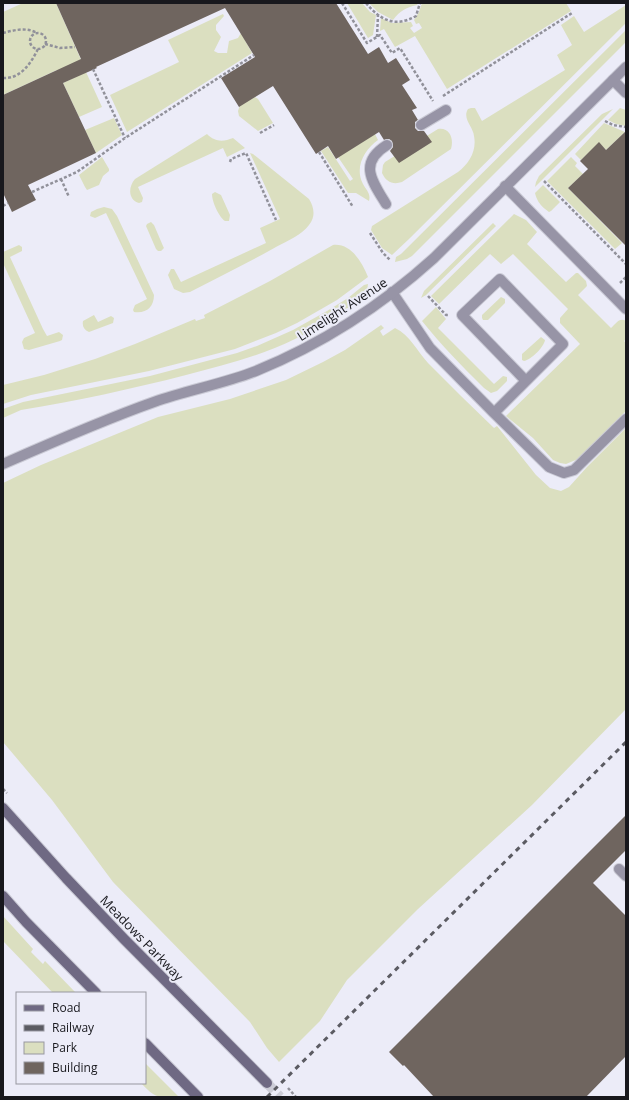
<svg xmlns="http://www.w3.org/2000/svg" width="629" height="1100" font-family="'Open Sans',sans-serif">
<rect width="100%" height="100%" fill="#ececf8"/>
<!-- green -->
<path fill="#dbdfc0" d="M 23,3 L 56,3 L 82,62 L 59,74 L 57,70 L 3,95 L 3,12 Z
M 347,3 L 362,3 L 370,12 L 376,15 L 373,35 L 368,38 Z
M 369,3 L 418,3 L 417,5 C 405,8 401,10 393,20 L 378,12 Z
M 422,3 L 566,3 L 571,11 L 447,89 L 415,36 L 395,47 L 384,29 L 380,31 L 381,18 L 392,23 L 411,22 L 413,26 L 410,28 L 414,33 L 422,28 L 419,23 L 416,24 L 414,20 L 419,12 Z
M 626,5 L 626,23 L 409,239 L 392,255 L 382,248 L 371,230 L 372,226 L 458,172 C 469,164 477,151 474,136 C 473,126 462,119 468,109 L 471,108 L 475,108 L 482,121 L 565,70 L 557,55 L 572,45 L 561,25 L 574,16 L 584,32 Z
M 223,14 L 224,16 L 216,25 L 216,30 L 221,37 L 214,51 L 218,53 L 227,53 L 229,41 L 238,38 L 241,33 L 252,53 L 127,132 L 110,95 L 179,62 L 168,40 Z
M 626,30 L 626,42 L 412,256 L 407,259 L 395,262 L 396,257 L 401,254 Z
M 86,72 L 102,107 L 79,117 L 63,83 Z
M 255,97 L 258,99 L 273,123 L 258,131 L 239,116 L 238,111 L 240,105 Z
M 620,108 L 626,110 L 626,126 L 616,124 L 608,120 Z
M 613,109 L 535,187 L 536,182 L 539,176 L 602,114 Z
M 114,118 L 122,135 L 96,153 L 85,130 Z
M 604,123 L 625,132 L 606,150 L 599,143 L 581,160 L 575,154 Z
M 438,129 C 450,127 454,139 451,149 L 402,182 C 393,185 386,182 382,173 L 383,165 L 385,162 Z
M 207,134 C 215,142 223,142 233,138 L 245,148 L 227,157 L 223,148 L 138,187 L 143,198 L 142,202 L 139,203 C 128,200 128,187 135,179 Z
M 375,134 L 378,140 C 365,149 354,167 363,184 C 366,190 371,193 369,201 L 356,193 L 348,193 L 321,151 L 328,147 L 350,181 L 353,179 L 338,157 Z
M 250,153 L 253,154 L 309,199 C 314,207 316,217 309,225 C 302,235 287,241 276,247 C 248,263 219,277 190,292 L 183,293 L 174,289 L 168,275 L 171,269 L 174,269 L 181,282 L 266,243 L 260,228 L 280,219 Z
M 102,157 L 109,169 L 109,171 L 103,176 L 99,185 L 87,190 L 85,187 L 79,175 Z
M 571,157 L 577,163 L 575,166 L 583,174 L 568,188 L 622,243 L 615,249 L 547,181 Z
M 543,185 L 560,202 L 551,211 L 549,212 C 542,207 537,202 535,193 Z
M 215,192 L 221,195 L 230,215 L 229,221 L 225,221 C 219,217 212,202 212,194 Z
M 104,207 L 112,209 L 117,216 L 154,295 C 154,307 146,314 134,312 L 133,310 L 135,305 L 147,299 L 106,213 L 95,218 L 90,216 L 91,212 L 97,209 Z
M 514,214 L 526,220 L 537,232 L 527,244 L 566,282 L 576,273 L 578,273 L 586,281 L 587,286 L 578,295 L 611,328 C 616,324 619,317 626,321 L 626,339 L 624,341 L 626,343 L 626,411 L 578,459 L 566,464 L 560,463 L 553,460 L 533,438 L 506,416 L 580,344 L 560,323 L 560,318 L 568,309 L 513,254 L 501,264 L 490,254 L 439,304 L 431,296 Z
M 151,222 L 154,225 L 163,246 L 164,248 L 161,251 L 158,251 L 156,249 L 146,226 L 147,224 Z
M 493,223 L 496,226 L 426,295 L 421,298 L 424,291 Z
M 19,245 L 22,247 L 22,251 L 10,257 L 43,329 L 47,336 L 59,332 L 63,335 L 62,340 L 60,341 L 29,350 L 24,349 L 22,342 L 24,338 L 35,333 L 3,263 L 3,252 Z
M 333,245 C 351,243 362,262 368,277 L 337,300 L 297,323 L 276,333 L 235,349 L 149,371 L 31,395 L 3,404 L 3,385 L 44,375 L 95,359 L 135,344 L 195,319 L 196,321 L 205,318 L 204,315 L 270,281 Z
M 368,284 C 367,300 349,307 337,314 C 324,323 310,332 295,339 C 261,356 224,365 186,375 C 132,389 76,401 21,410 L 3,418 L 3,409 L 23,402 L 150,376 L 237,353 L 257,346 L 293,330 L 327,311 L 348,298 L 364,285 Z
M 501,297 L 505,299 L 505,303 L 488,320 L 483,320 L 482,318 L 482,315 Z
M 436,307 L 446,319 L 438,328 L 494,384 L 503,376 L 507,377 L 507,381 L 497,391 L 491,393 L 484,388 C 462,366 441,345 422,321 Z
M 94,315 L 98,322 L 111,316 L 114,318 L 113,323 L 89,332 C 84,330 82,326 83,321 Z
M 381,325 L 384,328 L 380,331 L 383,336 L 395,328 C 410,335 417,351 428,363 C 450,385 472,407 494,428 L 497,426 L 536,475 L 550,488 L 561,491 L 569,487 L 587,467 L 626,428 L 626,709 L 532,805 L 418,909 L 347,980 L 320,1021 L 279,1062 L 267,1048 L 250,1022 L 113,882 L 52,800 L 3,742 L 3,483 L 41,465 L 158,417 L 230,399 L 286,380 L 323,362 L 345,350 Z
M 541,337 L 545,340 C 544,347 531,360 524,361 L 522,360 L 522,354 Z
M 3,916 L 33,949 L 31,952 L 43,964 L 45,961 L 76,993 L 53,993 L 3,941 Z
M 145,1063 L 179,1097 C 157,1097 156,1099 141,1083 L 145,1083 Z"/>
<!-- building -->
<path fill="#6f655f" d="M 56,3 L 336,3 L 368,54 L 379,47 L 388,63 L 396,58 L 410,80 L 402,85 L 417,108 L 412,110 L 418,120 L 415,122 L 415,128 L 418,131 L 424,131 L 432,142 L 399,163 L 390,151 L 393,147 L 392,141 L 389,139 L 384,140 L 379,132 L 336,159 L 328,146 L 316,154 L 273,86 L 239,107 L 221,78 L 255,57 L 225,8 L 96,67 L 97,68 L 63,83 L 96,153 L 28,185 L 36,200 L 12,212 L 3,193 L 3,95 L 81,59 Z
M 626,131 L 626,246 L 568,188 L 588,169 L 580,161 L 599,142 L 606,150 Z
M 626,815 L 626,850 L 593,883 L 626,916 L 626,1056 L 586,1097 L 434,1097 L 404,1065 L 403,1066 L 389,1052 Z"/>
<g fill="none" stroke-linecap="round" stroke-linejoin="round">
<!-- secondary-tunnel -->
<path stroke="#ccccd7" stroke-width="10" stroke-dasharray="10 5" stroke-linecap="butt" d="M 267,1083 L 280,1097"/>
<defs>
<path id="service" d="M 613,80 L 626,93
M 421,125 L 446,110
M 505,186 L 626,309
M 386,204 C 372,181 358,163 387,145
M 392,292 L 430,348 L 494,413 L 563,344 L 500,279 L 462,315 L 526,381
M 494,413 L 549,467 L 564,473 L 574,470 L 626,419
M 619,869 L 626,876"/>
<path id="tertiary" d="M 3,464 C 53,442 103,420 154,402 C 188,390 223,384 256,371 C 322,344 382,305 434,258 L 626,67"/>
<path id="secondary" d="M 3,808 L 66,878 L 124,939 L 267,1083
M 3,896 L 26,922 L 96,993
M 145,1043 L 198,1097"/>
</defs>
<!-- service casing -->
<use href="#service" stroke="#cacad5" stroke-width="12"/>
<!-- tertiary casing -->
<use href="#tertiary" stroke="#cacad5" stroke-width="12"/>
<!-- secondary casing -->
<use href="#secondary" stroke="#cacad5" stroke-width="12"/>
<!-- path -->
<path stroke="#91919a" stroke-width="2.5" stroke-dasharray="3 2" stroke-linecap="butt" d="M 342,3 L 367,43 L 380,35 L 392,53 L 400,48 L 433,101
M 366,3 C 380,20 395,28 416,16 L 420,3
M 3,33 C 14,30 27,27 37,33
M30 41a8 8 0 1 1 16 0a8 8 0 1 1-16 0Z
M 377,37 L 378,15
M 45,44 L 60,48 L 75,47
M 93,69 L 125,138
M 3,78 C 21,79 31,63 38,49
M 443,96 L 572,13
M 605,121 L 613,125 L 626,127
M 260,133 L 274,125
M 319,152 L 353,207
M 230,162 L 231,159 L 246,153 L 276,220
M 61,179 L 69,197
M 544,181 L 626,264
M 32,192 L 77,172 L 125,138 L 254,55
M 3,206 L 8,203
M 370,233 L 383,253 L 390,260
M 620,283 L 626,277
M 428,296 L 446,315 L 448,315
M 3,789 L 7,793
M 288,1088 L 296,1097"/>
<!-- service -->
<use href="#service" stroke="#9794a6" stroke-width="10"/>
<!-- tertiary -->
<use href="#tertiary" stroke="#9794a6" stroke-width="10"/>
<!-- secondary -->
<use href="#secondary" stroke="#6f6983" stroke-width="10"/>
<!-- rail -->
<path stroke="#5b5b62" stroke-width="3" stroke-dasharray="5 5" stroke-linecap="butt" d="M 267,1097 L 626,742"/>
</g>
<g text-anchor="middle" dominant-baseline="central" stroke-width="4" stroke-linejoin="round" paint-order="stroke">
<!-- street labels -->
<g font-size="13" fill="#18181d" stroke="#ececf8">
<text transform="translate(342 309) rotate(-33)">Limelight Avenue</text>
<text transform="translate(142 938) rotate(46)">Meadows Parkway</text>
</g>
</g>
<!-- border -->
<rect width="629" height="1100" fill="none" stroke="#18181d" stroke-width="8"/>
<!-- legend -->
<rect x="16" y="992" width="130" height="92" fill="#ececf8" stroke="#9797a0"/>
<rect x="24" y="1005" width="20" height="6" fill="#6f6983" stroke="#9797a0"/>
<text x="52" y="1012" font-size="12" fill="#18181d">Road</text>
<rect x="24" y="1025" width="20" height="6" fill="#5b5b62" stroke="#9797a0"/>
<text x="52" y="1032" font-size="12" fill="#18181d">Railway</text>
<rect x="24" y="1042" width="20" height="12" fill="#dbdfc0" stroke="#9797a0"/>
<text x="52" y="1052" font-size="12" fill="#18181d">Park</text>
<rect x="24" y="1062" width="20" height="12" fill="#6f655f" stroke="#9797a0"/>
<text x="52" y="1072" font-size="12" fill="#18181d">Building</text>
</svg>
